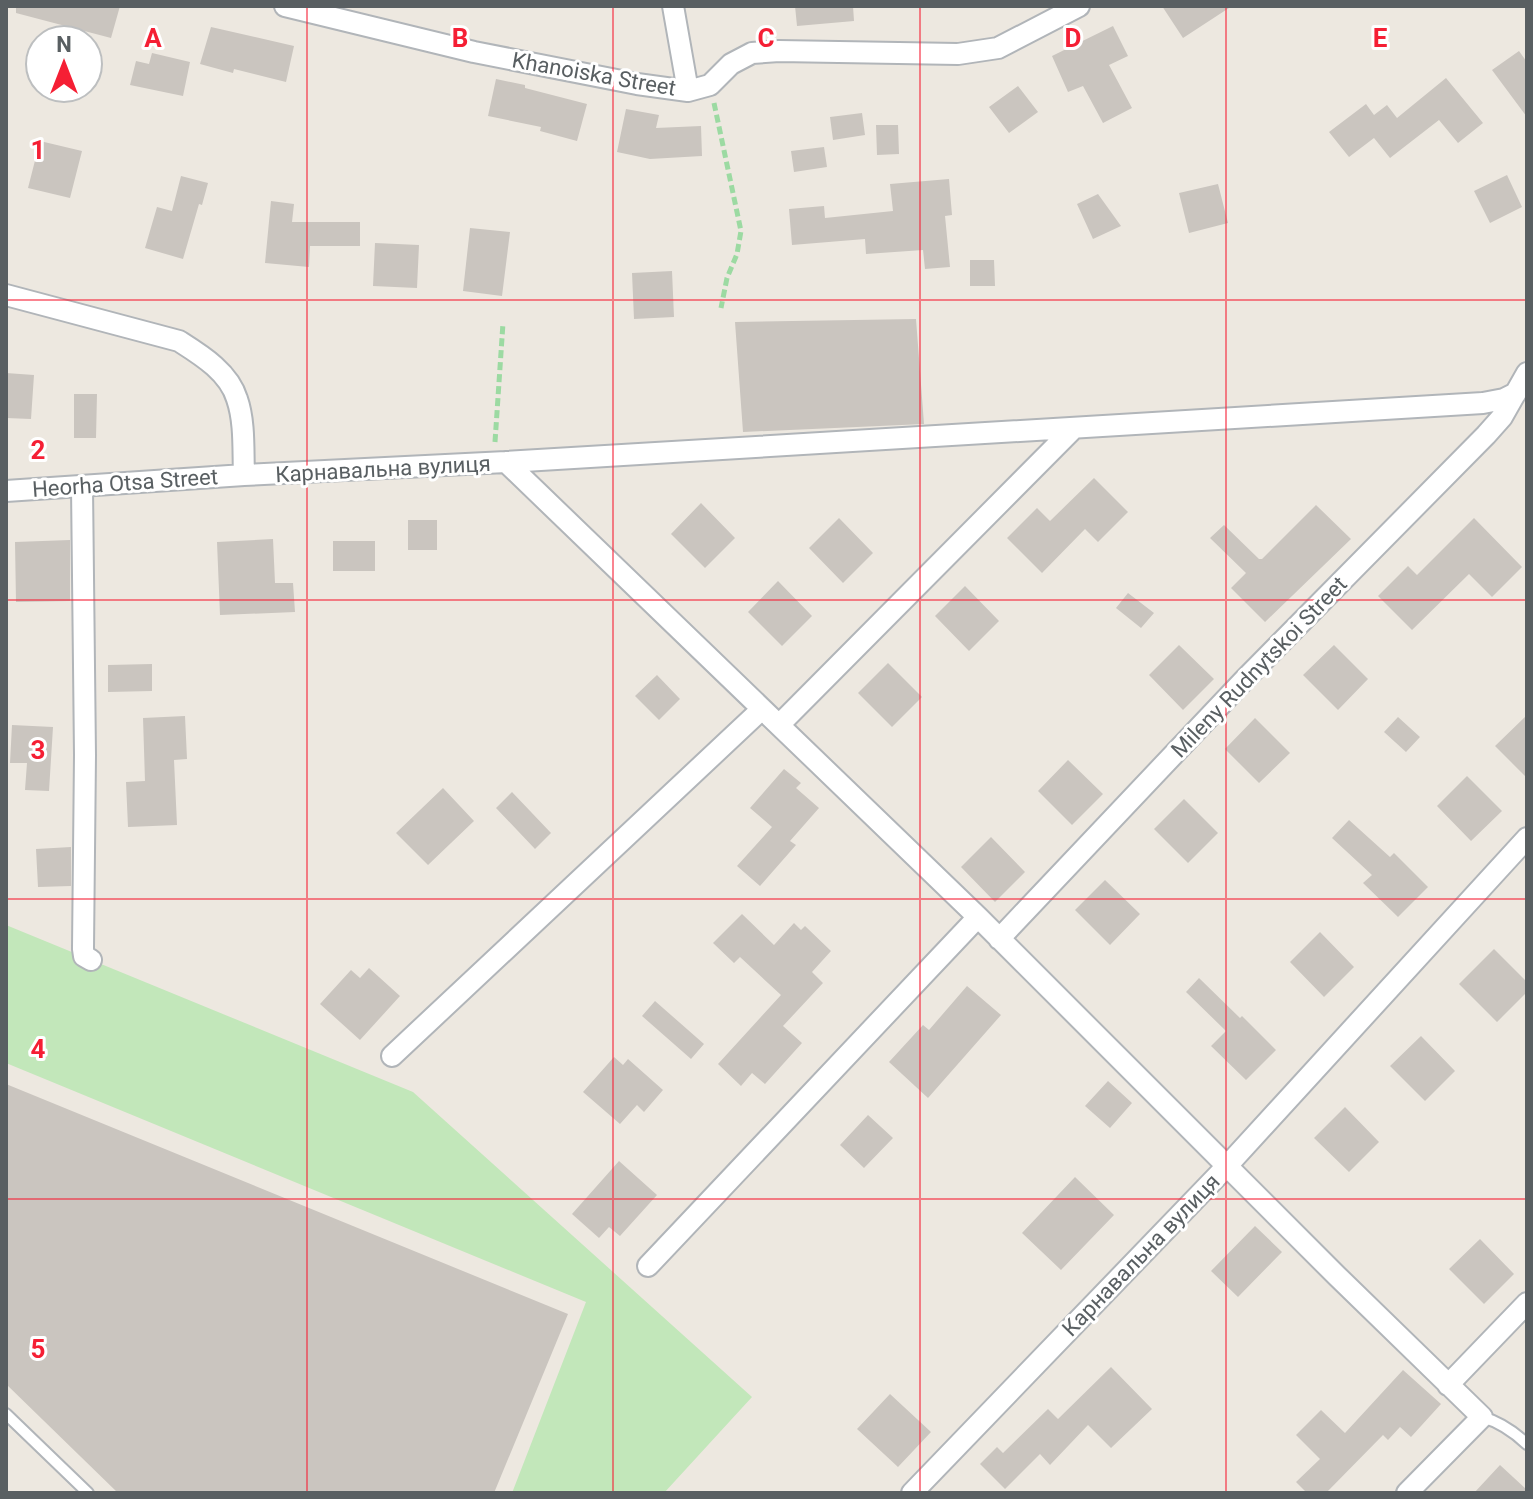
<svg xmlns="http://www.w3.org/2000/svg" width="1533" height="1499" font-family="Roboto,sans-serif">
<rect width="100%" height="100%" fill="#ede8e0"/>
<!-- green -->
<path fill="#c2e7ba" d="M 6,925 L 413,1092 L 752,1397 L 664,1493 L 512,1493 L 586,1302 L 6,1063 Z"/>
<!-- building -->
<path fill="#cac5bf" d="M 16,6 L 120,6 L 111,38 L 16,13 Z
M 795,6 L 853,6 L 854,21 L 797,26 Z
M 1162,6 L 1232,6 L 1183,38 Z
M 1113,26 L 1128,56 L 1109,65 L 1132,108 L 1103,123 L 1083,86 L 1068,92 L 1052,56 Z
M 211,27 L 294,46 L 286,82 L 234,69 L 233,73 L 200,64 Z
M 1519,51 L 1527,62 L 1527,117 L 1492,70 Z
M 152,53 L 190,62 L 183,96 L 130,85 L 136,61 L 149,64 Z
M 1446,78 L 1483,123 L 1458,143 L 1439,120 L 1390,158 L 1374,138 L 1349,157 L 1329,132 L 1366,104 L 1374,115 L 1387,105 L 1397,118 Z
M 496,79 L 525,85 L 525,88 L 587,104 L 577,141 L 540,131 L 541,127 L 488,116 Z
M 1018,86 L 1038,112 L 1009,133 L 989,107 Z
M 626,109 L 659,115 L 656,128 L 701,126 L 702,156 L 650,159 L 617,152 Z
M 862,113 L 865,135 L 833,140 L 830,117 Z
M 876,125 L 898,125 L 899,154 L 877,155 Z
M 40,141 L 82,151 L 70,198 L 28,188 Z
M 824,147 L 827,167 L 794,172 L 791,151 Z
M 1507,175 L 1522,207 L 1490,223 L 1474,191 Z
M 181,176 L 208,183 L 202,205 L 199,204 L 183,259 L 145,248 L 157,207 L 172,211 Z
M 949,179 L 952,215 L 945,216 L 950,267 L 925,269 L 923,250 L 866,254 L 865,239 L 792,245 L 789,209 L 824,206 L 825,218 L 893,211 L 890,184 Z
M 1218,184 L 1228,223 L 1189,233 L 1179,193 Z
M 1098,194 L 1121,226 L 1093,239 L 1077,204 Z
M 271,201 L 294,204 L 292,222 L 360,222 L 360,246 L 310,246 L 309,267 L 265,263 Z
M 470,228 L 510,232 L 502,296 L 463,291 Z
M 375,243 L 419,245 L 417,288 L 373,286 Z
M 970,260 L 994,260 L 995,286 L 970,286 Z
M 672,271 L 674,317 L 634,319 L 632,273 Z
M 916,319 L 924,424 L 743,432 L 735,322 Z
M 6,373 L 34,375 L 31,419 L 6,418 Z
M 74,394 L 97,394 L 96,438 L 74,438 Z
M 1094,478 L 1128,512 L 1098,542 L 1085,529 L 1042,573 L 1007,538 L 1037,508 L 1050,521 Z
M 701,503 L 735,538 L 705,568 L 671,534 Z
M 1316,505 L 1351,539 L 1265,622 L 1231,588 L 1246,573 L 1210,538 L 1224,525 L 1259,559 L 1262,559 Z
M 839,518 L 873,553 L 843,583 L 809,548 Z
M 1474,518 L 1522,567 L 1492,597 L 1469,574 L 1412,630 L 1378,596 L 1408,566 L 1417,575 Z
M 408,520 L 437,520 L 437,550 L 408,550 Z
M 273,539 L 275,583 L 293,583 L 295,612 L 220,615 L 217,542 Z
M 70,540 L 70,601 L 16,602 L 15,542 Z
M 333,541 L 375,541 L 375,571 L 333,571 Z
M 778,581 L 812,616 L 782,646 L 748,612 Z
M 965,586 L 999,621 L 969,651 L 935,616 Z
M 1128,593 L 1154,613 L 1141,628 L 1116,608 Z
M 1179,645 L 1214,679 L 1183,710 L 1149,675 Z
M 1334,645 L 1368,679 L 1338,710 L 1303,675 Z
M 888,663 L 922,697 L 892,727 L 858,693 Z
M 152,664 L 152,691 L 108,692 L 108,665 Z
M 657,675 L 680,699 L 659,720 L 635,696 Z
M 1527,715 L 1527,778 L 1495,746 Z
M 185,716 L 187,759 L 174,760 L 177,825 L 128,827 L 126,782 L 145,781 L 143,718 Z
M 1398,717 L 1420,737 L 1406,752 L 1384,732 Z
M 1255,718 L 1290,753 L 1259,783 L 1225,749 Z
M 12,725 L 53,727 L 49,791 L 25,790 L 27,763 L 10,763 Z
M 1068,760 L 1103,794 L 1072,825 L 1038,791 Z
M 784,769 L 801,783 L 796,788 L 819,808 L 790,841 L 796,845 L 760,886 L 737,866 L 772,827 L 750,808 Z
M 1467,776 L 1502,811 L 1471,841 L 1437,806 Z
M 443,788 L 474,821 L 428,865 L 396,833 Z
M 512,792 L 551,833 L 535,849 L 496,808 Z
M 1184,799 L 1218,833 L 1188,863 L 1154,829 Z
M 1349,820 L 1390,857 L 1394,853 L 1428,887 L 1398,917 L 1363,883 L 1372,875 L 1332,838 Z
M 991,837 L 1025,872 L 995,902 L 961,867 Z
M 71,847 L 71,886 L 38,887 L 36,849 Z
M 1105,880 L 1140,914 L 1110,945 L 1075,910 Z
M 742,914 L 774,945 L 794,923 L 801,930 L 805,926 L 831,951 L 812,972 L 823,983 L 783,1026 L 802,1043 L 765,1084 L 752,1073 L 741,1086 L 718,1064 L 781,995 L 740,957 L 734,963 L 713,943 Z
M 1320,932 L 1354,967 L 1324,997 L 1290,962 Z
M 1494,949 L 1527,982 L 1527,992 L 1497,1022 L 1459,984 Z
M 369,968 L 400,996 L 360,1040 L 320,1004 L 351,970 L 360,978 Z
M 1199,978 L 1240,1018 L 1242,1016 L 1276,1050 L 1246,1080 L 1211,1046 L 1226,1031 L 1186,992 Z
M 967,986 L 1001,1015 L 928,1098 L 889,1062 L 923,1025 L 929,1030 Z
M 655,1001 L 704,1044 L 691,1059 L 642,1016 Z
M 1421,1036 L 1455,1071 L 1425,1101 L 1390,1066 Z
M 614,1057 L 623,1065 L 628,1059 L 663,1090 L 644,1112 L 637,1105 L 620,1124 L 583,1092 Z
M 1108,1081 L 1132,1103 L 1110,1128 L 1085,1106 Z
M 6,1084 L 568,1314 L 494,1493 L 118,1493 L 6,1384 Z
M 1345,1107 L 1379,1142 L 1349,1172 L 1314,1138 Z
M 868,1115 L 893,1138 L 864,1168 L 840,1145 Z
M 619,1161 L 657,1195 L 620,1236 L 609,1227 L 599,1238 L 572,1214 Z
M 1075,1177 L 1114,1215 L 1061,1270 L 1022,1233 Z
M 1255,1226 L 1282,1252 L 1238,1297 L 1211,1271 Z
M 1480,1239 L 1514,1274 L 1484,1304 L 1449,1269 Z
M 1111,1367 L 1152,1409 L 1111,1448 L 1088,1425 L 1050,1465 L 1040,1454 L 1005,1489 L 980,1464 L 997,1447 L 1003,1453 L 1048,1409 L 1058,1419 Z
M 1403,1370 L 1441,1404 L 1411,1437 L 1400,1427 L 1388,1440 L 1383,1435 L 1326,1493 L 1307,1493 L 1296,1482 L 1320,1459 L 1296,1435 L 1321,1410 L 1345,1433 Z
M 890,1394 L 931,1432 L 898,1467 L 857,1429 Z
M 1500,1465 L 1527,1490 L 1527,1493 L 1474,1493 Z"/>
<g fill="none" stroke-linecap="round" stroke-linejoin="round">
<defs>
<path id="lane" d="M 6,1414 L 88,1493
M 1482,1417 C 1500,1422 1513,1431 1527,1444"/>
<path id="street" d="M 285,6 L 474,52 L 637,84 L 688,91 L 710,85 L 731,64 L 752,53 L 779,51 L 958,54 L 998,48 L 1079,6
M 673,6 L 688,91
M 6,295 L 179,341 C 201,355 229,372 237,399 C 245,422 243,451 244,475 L 506,462 L 978,917 L 1337,1276 L 1482,1417 L 1407,1493
M 506,462 L 1483,403 L 1504,399 L 1516,393
M 82,487 L 85,755 L 83,949 L 84,956 L 91,960
M 6,491 L 244,475
M 779,725 L 1074,428
M 999,939 L 1245,679 L 1486,435 L 1502,417 L 1527,373
M 392,1056 L 762,709
M 648,1266 L 978,917
M 1448,1385 L 1527,1303
M 912,1493 L 1227,1166 L 1527,838"/>
</defs>
<!-- lane casing -->
<use href="#lane" stroke="#b1b5b9" stroke-width="14"/>
<!-- street casing -->
<use href="#street" stroke="#b1b5b9" stroke-width="24"/>
<!-- path -->
<path stroke="#9cdaa2" stroke-width="5" stroke-dasharray="8 4" stroke-linecap="butt" d="M 714,103 L 741,231 L 737,254 L 727,278 L 721,308
M 495,442 L 503,323"/>
<!-- lane -->
<use href="#lane" stroke="#fff" stroke-width="10"/>
<!-- street -->
<use href="#street" stroke="#fff" stroke-width="20"/>
</g>
<!-- grid -->
<path fill="none" stroke="#f51f34" stroke-width="2" stroke-opacity="0.55" d="M 307,6 L 307,1493M 613,6 L 613,1493M 920,6 L 920,1493M 1226,6 L 1226,1493M 6,300 L 1527,300M 6,600 L 1527,600M 6,899 L 1527,899M 6,1199 L 1527,1199"/>
<g text-anchor="middle" dominant-baseline="central" stroke-width="6" stroke-linejoin="round" paint-order="stroke">
<!-- street labels -->
<g font-size="22" fill="#595f62" stroke="#fff">
<text transform="translate(594 74) rotate(10)">Khanoiska Street</text>
<text transform="translate(383 469) rotate(-3)">Карнавальна вулиця</text>
<text transform="translate(125 483) rotate(-4)">Heorha Otsa Street</text>
<text transform="translate(1259 667) rotate(-46)">Mileny Rudnytskoi Street</text>
<text transform="translate(1141 1255) rotate(-46)">Карнавальна вулиця</text>
</g>
</g>
<g font-size="26" text-anchor="middle" font-weight="bold" fill="#f51f34" stroke="#fff" stroke-width="6" stroke-linejoin="round" paint-order="stroke">
<text x="153" y="47">A</text>
<text x="460" y="47">B</text>
<text x="766" y="47">C</text>
<text x="1073" y="47">D</text>
<text x="1380" y="47">E</text>
<text x="38" y="159">1</text>
<text x="38" y="459">2</text>
<text x="38" y="759">3</text>
<text x="38" y="1058">4</text>
<text x="38" y="1358">5</text>
</g>
<!-- border -->
<rect width="1533" height="1499" fill="none" stroke="#595f62" stroke-width="16"/>
<!-- north arrow -->
<g transform="translate(64 64)"><circle r="38" fill="#ffffff" stroke="#bdbfc0" stroke-width="2"/>
<path d="M0-6L14 30L0 20L-14 30Z" fill="#f51f34"/>
<text y="-12" font-size="22" font-weight="bold" text-anchor="middle" fill="#595f62">N</text>
</g>
</svg>
